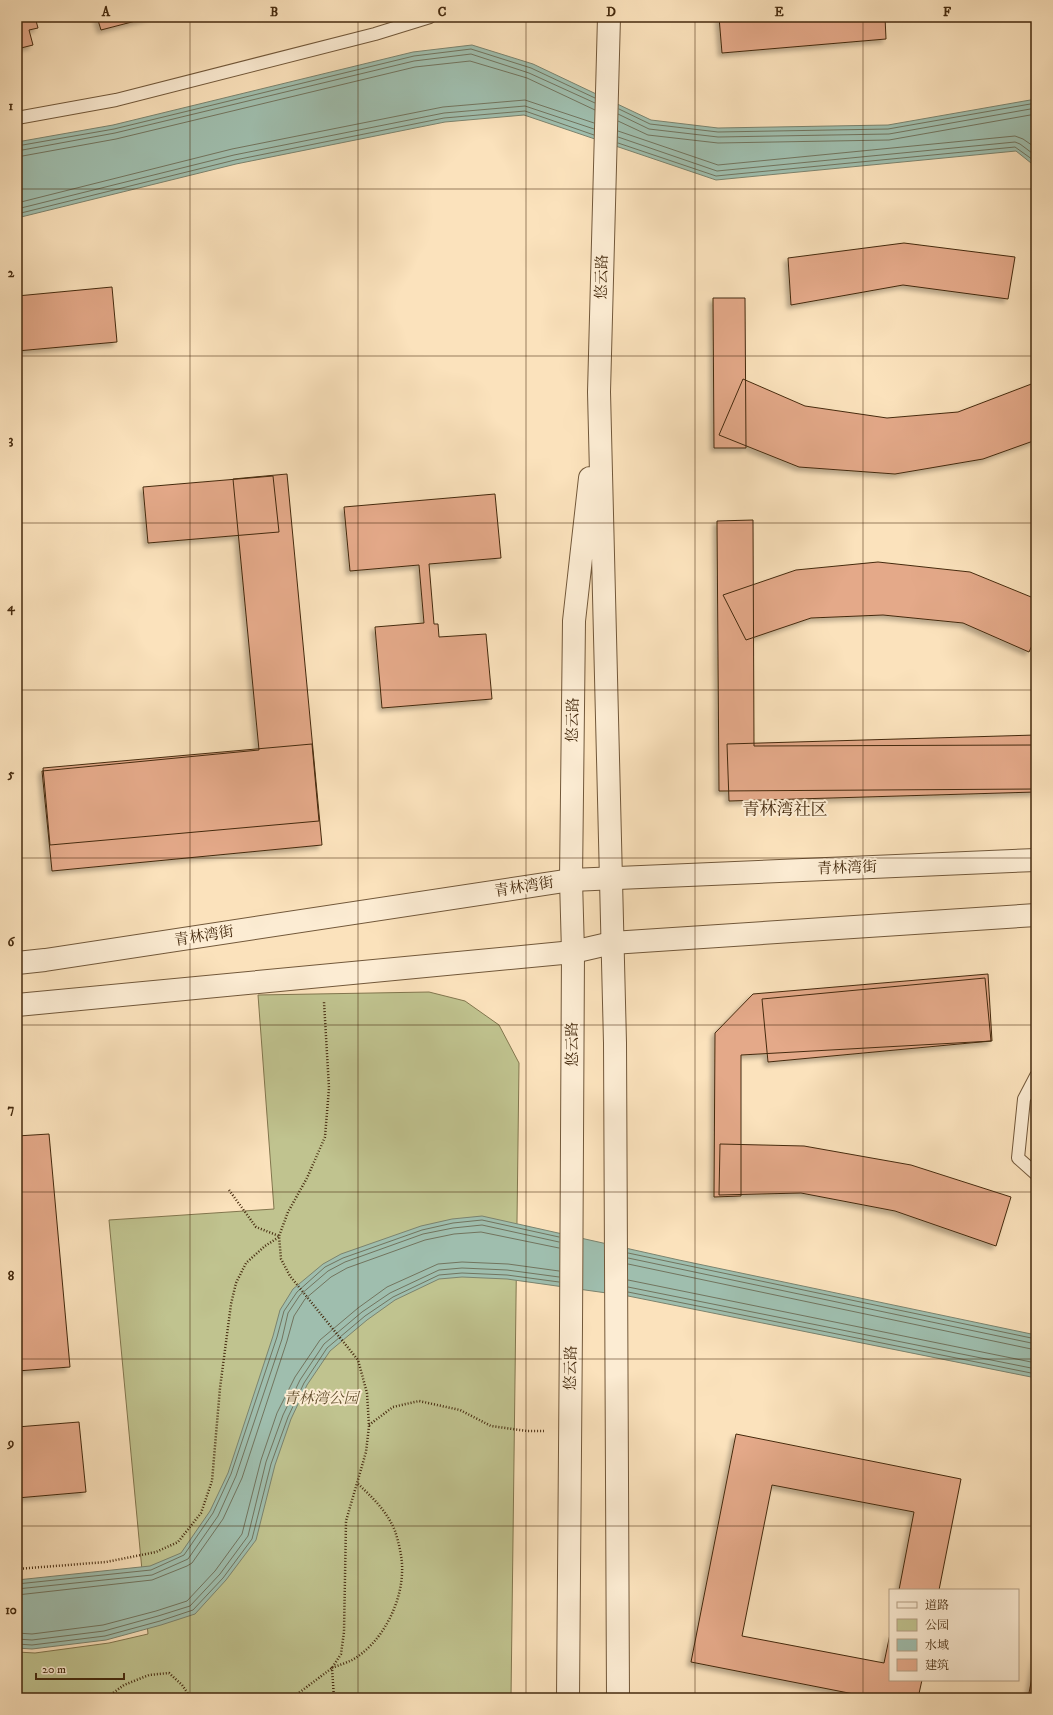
<svg xmlns="http://www.w3.org/2000/svg" width="1053" height="1715" font-family="'IM FELL DW Pica','Noto Serif SC',serif">
<defs>
<filter id="shadow"><feDropShadow dx="-3.5" dy="3.5" stdDeviation="2" flood-color="#0004"/></filter>
</defs>
<rect width="100%" height="100%" fill="#fbe2bc"/>
<filter id="stains"><feTurbulence type="fractalNoise" baseFrequency=".005" numOctaves="4"/><feColorMatrix values="0 0 0 0 .2 0 0 0 0 .09 0 0 0 0 .02 0 0 0 .5 -.17"/></filter>
<radialGradient id="worn" r=".72"><stop offset=".6" stop-color="#630" stop-opacity="0"/><stop offset="1" stop-color="#630" stop-opacity=".3"/></radialGradient>
<!-- green -->
<path fill="#c0c38f" stroke="#82764e" d="M 429,992 L 465,1001 L 499,1025 L 519,1063 L 511,1698 L 17,1698 L 17,1652 L 35,1653 L 109,1643 L 148,1634 L 109,1220 L 274,1209 L 258,995 Z"/>
<!-- water -->
<path fill="#9fbeae" stroke="#7b836e" d="M 472,45 L 533,64 L 651,120 L 718,128 L 888,125 L 1036,99 L 1036,167 L 1016,151 L 716,180 L 524,115 L 445,122 L 236,164 L 17,218 L 17,142 L 113,125 L 413,52 Z
M 482,1216 L 679,1260 L 1036,1335 L 1036,1378 L 628,1296 L 507,1279 L 462,1277 L 439,1279 L 395,1300 L 367,1320 L 330,1351 L 307,1385 L 291,1419 L 275,1465 L 256,1540 L 226,1580 L 195,1614 L 161,1625 L 106,1640 L 32,1649 L 17,1648 L 17,1580 L 150,1566 L 181,1553 L 210,1511 L 228,1473 L 273,1336 L 280,1310 L 293,1289 L 323,1264 L 341,1254 L 421,1226 L 452,1219 Z"/>
<g fill="none" stroke-linecap="round" stroke-linejoin="round">
<!-- shore -->
<path stroke="#72745e" stroke-width="1" d="M 619,109 L 650,124 L 718,132 L 888,129 L 1036,103
M 618,114 L 649,129 L 718,137 L 889,134 L 1036,108
M 618,121 L 648,135 L 718,143 L 889,140 L 1036,114
M 618,131 L 718,165 L 1015,136 L 1023,139 L 1036,148
M 618,137 L 717,171 L 1015,142 L 1020,144 L 1036,156
M 618,143 L 716,176 L 1015,147 L 1036,162
M 17,146 L 114,129 L 414,56 L 471,49 L 531,68 L 595,98
M 17,151 L 115,133 L 414,61 L 471,54 L 529,73 L 595,103
M 17,157 L 116,139 L 415,67 L 470,61 L 527,78 L 595,110
M 17,203 L 232,149 L 443,107 L 525,100 L 594,123
M 17,209 L 234,155 L 444,113 L 525,106 L 594,129
M 17,214 L 235,160 L 444,118 L 525,111 L 594,135
M 628,1253 L 1036,1339
M 628,1258 L 1036,1344
M 628,1264 L 1036,1350
M 628,1280 L 1036,1363
M 628,1287 L 1036,1369
M 628,1292 L 1036,1374
M 17,1584 L 151,1570 L 184,1555 L 213,1513 L 231,1474 L 277,1337 L 284,1311 L 297,1292 L 325,1267 L 343,1258 L 422,1230 L 453,1223 L 482,1220 L 559,1237
M 17,1589 L 152,1575 L 188,1559 L 218,1516 L 236,1476 L 282,1339 L 288,1313 L 300,1295 L 328,1271 L 345,1262 L 423,1234 L 453,1228 L 482,1225 L 559,1242
M 17,1595 L 152,1580 L 187,1566 L 192,1563 L 223,1519 L 242,1478 L 287,1341 L 294,1316 L 305,1299 L 331,1277 L 347,1268 L 425,1240 L 454,1234 L 481,1232 L 559,1248
M 17,1633 L 32,1634 L 103,1625 L 156,1611 L 187,1601 L 215,1571 L 242,1534 L 261,1460 L 277,1413 L 295,1377 L 320,1340 L 358,1308 L 387,1287 L 438,1264 L 462,1262 L 508,1264 L 559,1271
M 17,1639 L 32,1640 L 104,1631 L 158,1616 L 190,1606 L 220,1574 L 248,1536 L 266,1462 L 283,1415 L 300,1380 L 324,1344 L 362,1312 L 390,1293 L 439,1270 L 462,1268 L 507,1270 L 559,1277
M 17,1644 L 32,1645 L 105,1636 L 160,1621 L 193,1610 L 223,1578 L 252,1539 L 271,1464 L 288,1417 L 304,1383 L 327,1348 L 365,1316 L 393,1297 L 439,1275 L 462,1273 L 507,1275 L 559,1282"/>
</g>
<!-- building -->
<path fill="#e4a989" stroke="#452a0e" filter="url(#shadow)" d="M 17,17 L 35,17 L 38,28 L 29,30 L 33,45 L 17,49 Z
M 97,17 L 151,17 L 101,30 Z
M 719,17 L 885,17 L 886,39 L 722,53 Z
M 904,243 L 1015,257 L 1008,299 L 903,285 L 791,305 L 788,258 Z
M 112,287 L 117,342 L 17,351 L 17,296 Z
M 713,298 L 745,298 L 746,448 L 714,448 Z
M 743,379 L 805,406 L 887,418 L 958,412 L 1034,383 L 1036,388 L 1036,440 L 983,459 L 895,474 L 799,467 L 719,435 Z
M 287,474 L 322,845 L 52,871 L 42,771 L 259,750 L 233,479 Z
M 273,476 L 279,532 L 148,543 L 143,487 Z
M 495,494 L 501,558 L 429,564 L 434,624 L 438,624 L 439,637 L 486,634 L 492,699 L 382,708 L 375,627 L 424,623 L 419,565 L 350,571 L 344,507 Z
M 753,520 L 754,746 L 1036,745 L 1036,789 L 719,791 L 717,521 Z
M 878,562 L 970,572 L 1036,599 L 1036,637 L 1029,652 L 963,623 L 883,615 L 811,618 L 746,640 L 723,595 L 796,570 Z
M 1036,735 L 1036,792 L 729,801 L 727,744 Z
M 312,744 L 319,821 L 50,845 L 43,768 Z
M 988,974 L 992,1041 L 741,1055 L 741,1196 L 714,1197 L 715,1033 L 753,994 Z
M 985,978 L 991,1041 L 768,1062 L 762,999 Z
M 49,1134 L 70,1367 L 17,1371 L 17,1136 Z
M 720,1144 L 804,1146 L 911,1165 L 1011,1197 L 996,1246 L 895,1211 L 801,1193 L 719,1195 Z
M 79,1422 L 86,1492 L 17,1498 L 17,1427 Z
M 736,1434 L 961,1479 L 939,1590 L 899,1590 L 914,1512 L 772,1485 L 742,1636 L 884,1663 L 890,1634 L 890,1680 L 922,1680 L 918,1698 L 874,1698 L 691,1662 Z
M 1036,1657 L 1036,1698 L 1028,1698 Z"/>
<g fill="none" stroke-linecap="round" stroke-linejoin="round">
<defs>
<path id="service" d="M 17,118 L 116,100 L 375,34 L 430,17
M 1036,1076 L 1024,1099 L 1018,1158 L 1036,1174"/>
<path id="minor" d="M 17,963 L 45,960 L 571,880 L 1036,860
M 17,1005 L 573,952 L 612,943 L 1036,915"/>
<path id="tertiary" d="M 609,17 L 599,392 L 615,1043 L 618,1698
M 568,1698 L 571,1326 L 573,952 L 571,880 L 574,621 L 590,478"/>
</defs>
<!-- service casing -->
<use href="#service" stroke="#72583a" stroke-width="14"/>
<!-- minor casing -->
<use href="#minor" stroke="#72583a" stroke-width="24"/>
<!-- tertiary casing -->
<use href="#tertiary" stroke="#72583a" stroke-width="24"/>
<!-- path -->
<path stroke="#452a0e" stroke-width="2.5" stroke-dasharray="1 2" stroke-linecap="butt" d="M 229,1190 L 256,1227 L 279,1236
M 369,1425 L 393,1407 L 419,1401 L 460,1410 L 491,1426 L 527,1431 L 544,1431
M 17,1569 L 106,1562 L 156,1552 L 178,1542 L 201,1513 L 212,1481 L 220,1388 L 231,1304 L 236,1283 L 246,1263 L 265,1246 L 279,1237
M 106,1698 L 124,1685 L 149,1675 L 169,1673 L 182,1685 L 191,1698
M 292,1698 L 332,1668 L 341,1654 L 344,1632 L 346,1521 L 366,1452 L 369,1426 L 367,1393 L 358,1360 L 290,1276 L 281,1259 L 279,1236 L 288,1212 L 307,1178 L 325,1137 L 329,1088 L 324,1002
M 334,1698 L 332,1668 C 339,1665 346,1663 352,1660 C 381,1644 401,1605 402,1573 C 403,1560 399,1543 395,1531 C 387,1511 372,1497 357,1483"/>
<!-- service -->
<use href="#service" stroke="#fcecd3" stroke-width="12"/>
<!-- minor -->
<use href="#minor" stroke="#fcecd3" stroke-width="22"/>
<!-- tertiary -->
<use href="#tertiary" stroke="#fcecd3" stroke-width="22"/>
</g>
<!-- grid -->
<path fill="none" stroke="#452a0e" stroke-width="1" stroke-opacity="0.55" d="M 190,17 L 190,1698M 358,17 L 358,1698M 526,17 L 526,1698M 695,17 L 695,1698M 863,17 L 863,1698M 17,189 L 1036,189M 17,356 L 1036,356M 17,523 L 1036,523M 17,690 L 1036,690M 17,858 L 1036,858M 17,1025 L 1036,1025M 17,1192 L 1036,1192M 17,1359 L 1036,1359M 17,1526 L 1036,1526"/>
<g text-anchor="middle" dominant-baseline="central" stroke-width="4" stroke-linejoin="round" paint-order="stroke">
<!-- street labels -->
<g font-size="15" fill="#452a0e" stroke="#fcecd3">
<text transform="translate(602 277) rotate(-89)">悠云路</text>
<text transform="translate(573 720) rotate(-89)">悠云路</text>
<text transform="translate(847 868) rotate(-2)">青林湾街</text>
<text transform="translate(524 887) rotate(-9)">青林湾街</text>
<text transform="translate(204 936) rotate(-9)">青林湾街</text>
<text transform="translate(572 1044) rotate(-90)">悠云路</text>
<text transform="translate(571 1368) rotate(-89)">悠云路</text>
</g>
<!-- park labels -->
<g font-size="15" font-style="italic" fill="#64502e" stroke="#fcecd3">
<text x="321" y="1398">青林湾公园</text>
</g>
<!-- quarter labels -->
<g font-size="17" fill="#452a0e" stroke="#fcecd3">
<text x="785" y="810">青林湾社区</text>
</g>
</g>
<!-- margin -->
<rect width="1053" height="1715" fill="none" stroke="#fbe2bc" stroke-width="44"/>
<!-- legend -->
<rect x="889" y="1589" width="130" height="92" fill="#fcecd3" stroke="#b39e84"/>
<rect x="897" y="1602" width="20" height="6" fill="#fcecd3" stroke="#b39e84"/>
<text x="925" y="1609" font-size="12" fill="#452a0e">道路</text>
<rect x="897" y="1619" width="20" height="12" fill="#c0c38f" stroke="#b39e84"/>
<text x="925" y="1629" font-size="12" fill="#452a0e">公园</text>
<rect x="897" y="1639" width="20" height="12" fill="#9fbeae" stroke="#b39e84"/>
<text x="925" y="1649" font-size="12" fill="#452a0e">水域</text>
<rect x="897" y="1659" width="20" height="12" fill="#e4a989" stroke="#b39e84"/>
<text x="925" y="1669" font-size="12" fill="#452a0e">建筑</text>
<!-- scale -->
<path d="M36 1673v6h88v-6" fill="none" stroke="#452a0e" stroke-width="2"/>
<text x="42" y="1673" font-size="12" fill="#452a0e" stroke="#fcecd3" stroke-width="3" paint-order="stroke">20 m</text>
<rect x="22" y="22" width="1009" height="1671" fill="none" stroke="#452a0e" stroke-width="1.5"/>
<g font-size="13" text-anchor="middle" font-weight="bold" fill="#452a0e">
<text x="106" y="16">A</text>
<text x="274" y="16">B</text>
<text x="442" y="16">C</text>
<text x="611" y="16">D</text>
<text x="779" y="16">E</text>
<text x="947" y="16">F</text>
<text x="11" y="110">1</text>
<text x="11" y="277">2</text>
<text x="11" y="444">3</text>
<text x="11" y="611">4</text>
<text x="11" y="778">5</text>
<text x="11" y="946">6</text>
<text x="11" y="1113">7</text>
<text x="11" y="1280">8</text>
<text x="11" y="1447">9</text>
<text x="11" y="1614">10</text>
</g>
<rect width="100%" height="100%" filter="url(#stains)"/>
<rect width="100%" height="100%" fill="url(#worn)"/>
</svg>
